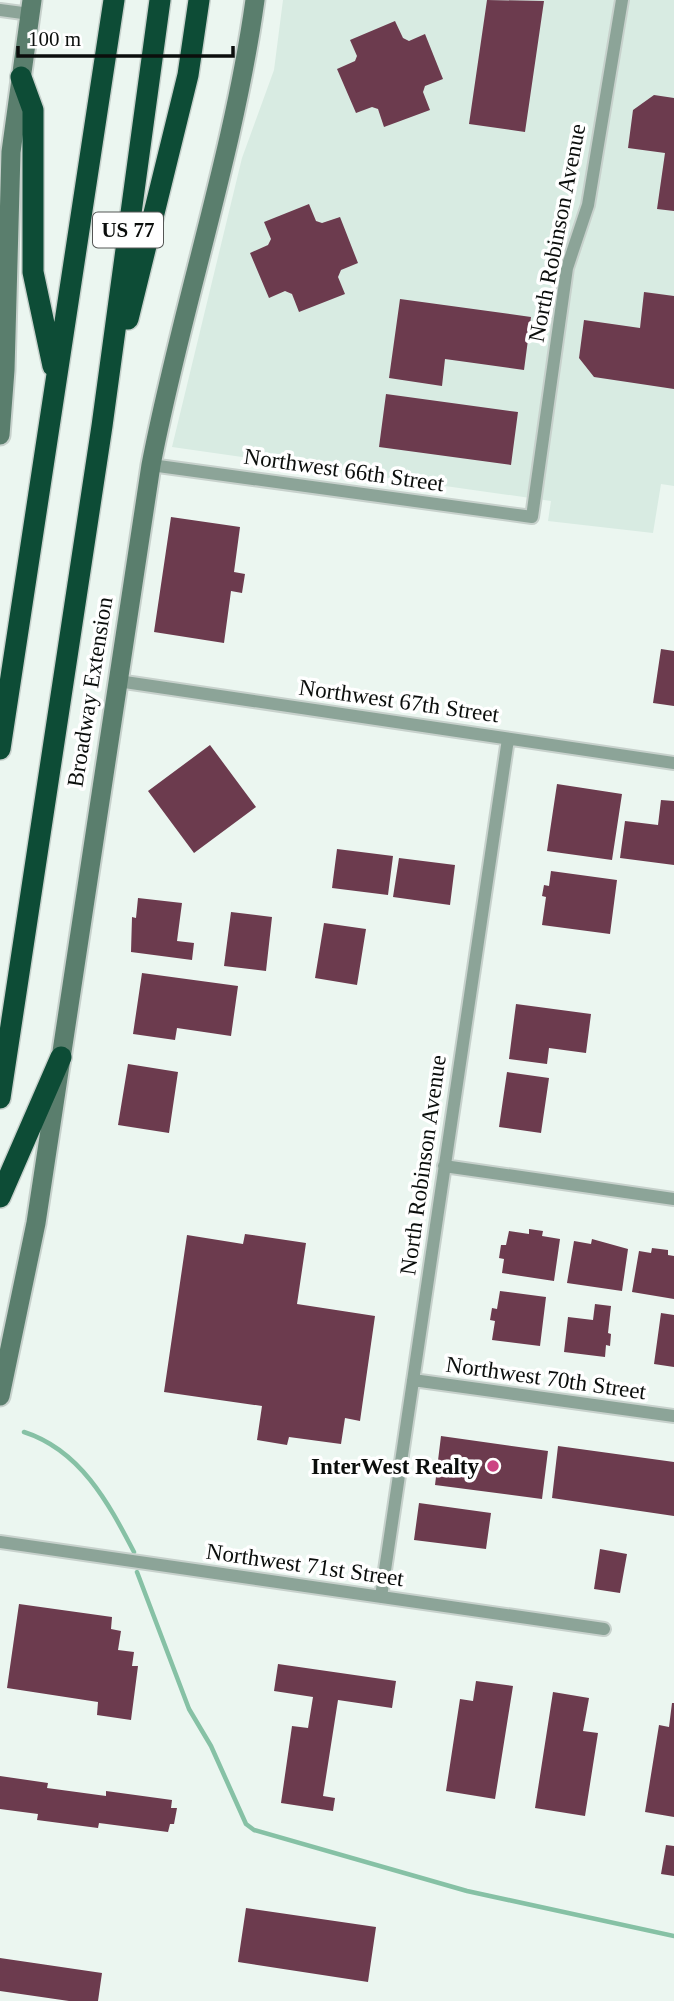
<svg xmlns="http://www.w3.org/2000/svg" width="674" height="2001" font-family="'Times New Roman',serif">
<rect width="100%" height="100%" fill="#ebf6f0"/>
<!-- built -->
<path fill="#d8ebe2" d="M 283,0 L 674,0 L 674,486 L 661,484 L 653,533 L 548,521 L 551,501 L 172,447 L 242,158 L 274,70 Z"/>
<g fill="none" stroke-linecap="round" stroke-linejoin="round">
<!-- stream -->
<path stroke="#86c1a5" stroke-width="4.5" d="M 24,1432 C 80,1450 108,1502 134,1552
M 137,1572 L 189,1709 L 211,1746 L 246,1824 L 254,1830 L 467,1891 L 674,1936"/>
</g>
<!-- building -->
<path fill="#6c3b4e" d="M 487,0 L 544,1 L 525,132 L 469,124 Z
M 395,21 L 403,38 L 409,41 L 425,34 L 443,79 L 425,86 L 423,92 L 430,110 L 384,127 L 378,109 L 372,107 L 356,113 L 337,69 L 355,61 L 357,56 L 350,40 Z
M 654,95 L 674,98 L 674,211 L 657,209 L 665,153 L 628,148 L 633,110 Z
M 309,204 L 316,221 L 322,223 L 340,217 L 358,263 L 341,270 L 338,277 L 345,294 L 299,312 L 292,294 L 285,291 L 269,298 L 250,253 L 268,245 L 271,239 L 264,222 Z
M 644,292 L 674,296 L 674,389 L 594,377 L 579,358 L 584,320 L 640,328 Z
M 400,299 L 531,317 L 524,370 L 445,359 L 442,386 L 389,378 Z
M 386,394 L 518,412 L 511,465 L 379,447 Z
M 171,517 L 240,527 L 234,572 L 245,574 L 242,593 L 231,591 L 224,643 L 154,632 Z
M 661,649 L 674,651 L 674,706 L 653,703 Z
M 210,745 L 256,807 L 194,853 L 148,791 Z
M 557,784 L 622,794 L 612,860 L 547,851 Z
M 661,800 L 674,801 L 674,865 L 620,858 L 625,821 L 658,825 Z
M 337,849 L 393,856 L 388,895 L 332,888 Z
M 399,858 L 455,865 L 450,905 L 393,897 Z
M 551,871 L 617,880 L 610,934 L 542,925 L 546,897 L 542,896 L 544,885 L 549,886 Z
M 138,898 L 182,903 L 177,941 L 194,943 L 192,960 L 131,952 L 132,917 L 136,918 Z
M 231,912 L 272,917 L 266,971 L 224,966 Z
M 324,923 L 366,929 L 357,985 L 315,978 Z
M 142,973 L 238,986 L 231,1036 L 177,1028 L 175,1040 L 133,1034 Z
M 516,1004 L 591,1014 L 586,1053 L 549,1048 L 547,1064 L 509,1059 Z
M 128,1064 L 178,1072 L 169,1133 L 118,1125 Z
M 507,1072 L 549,1078 L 541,1133 L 499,1127 Z
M 529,1229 L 543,1231 L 542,1236 L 560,1239 L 554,1281 L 502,1273 L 504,1259 L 499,1258 L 501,1245 L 506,1245 L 509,1231 L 529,1234 Z
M 245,1234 L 306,1243 L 297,1304 L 375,1316 L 360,1421 L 345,1418 L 341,1444 L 289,1437 L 287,1445 L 257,1440 L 262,1406 L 164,1392 L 187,1235 L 243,1244 Z
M 592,1239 L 628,1249 L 622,1291 L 567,1283 L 574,1241 L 591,1244 Z
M 652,1248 L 668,1250 L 668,1255 L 674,1256 L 674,1299 L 632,1292 L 639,1251 L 651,1253 Z
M 500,1291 L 546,1297 L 540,1346 L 492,1340 L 495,1321 L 490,1320 L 492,1308 L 497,1309 Z
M 595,1304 L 611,1306 L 608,1333 L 611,1334 L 610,1346 L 606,1345 L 605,1357 L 564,1352 L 568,1317 L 593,1320 Z
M 661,1313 L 674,1315 L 674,1367 L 654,1364 Z
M 441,1436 L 548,1451 L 542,1499 L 435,1485 Z
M 558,1446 L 674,1462 L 674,1516 L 552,1498 Z
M 419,1503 L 491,1513 L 486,1549 L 414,1540 Z
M 600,1549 L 627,1554 L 620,1593 L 594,1589 Z
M 19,1604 L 112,1617 L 111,1629 L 121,1631 L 118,1650 L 134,1652 L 132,1666 L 138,1666 L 131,1720 L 97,1715 L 98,1702 L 7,1688 Z
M 278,1664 L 396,1681 L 392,1708 L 338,1700 L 323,1796 L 335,1798 L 333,1811 L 281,1803 L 292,1726 L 308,1728 L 313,1697 L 274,1691 Z
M 476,1681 L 513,1686 L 495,1799 L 446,1791 L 460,1699 L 473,1701 Z
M 553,1692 L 589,1698 L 583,1731 L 598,1733 L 585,1816 L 535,1808 Z
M 672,1703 L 674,1703 L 674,1817 L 645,1812 L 659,1725 L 669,1727 Z
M 0,1776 L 48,1783 L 47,1788 L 106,1796 L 106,1791 L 172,1800 L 171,1808 L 177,1808 L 174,1824 L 170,1824 L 168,1832 L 99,1823 L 98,1828 L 37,1820 L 38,1814 L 0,1809 Z
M 666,1845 L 674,1846 L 674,1876 L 661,1874 Z
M 246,1908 L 376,1927 L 368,1982 L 238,1962 Z
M 0,1958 L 102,1973 L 98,2001 L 69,2001 L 0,1991 Z"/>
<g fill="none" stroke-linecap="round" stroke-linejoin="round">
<defs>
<path id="minor" d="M 0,10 L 30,14
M 151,465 L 532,517 L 567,268 L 588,205 L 622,0
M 118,681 L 674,763
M 444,1166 L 674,1199
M 413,1380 L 674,1416
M 0,1542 L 604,1629
M 381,1597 L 508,739"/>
<path id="secondary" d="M 0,435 L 5,370 L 11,152 L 32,0
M 0,1396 L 36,1223 L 151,465 C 181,309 233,157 255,0"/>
<path id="motorway" d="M 21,77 L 33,110 L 33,272 L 53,366
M 128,319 L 188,75 L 199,0
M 0,749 L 114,0
M 0,1098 L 102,426 L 160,0
M 0,1197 L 61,1057"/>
</defs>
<!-- minor casing -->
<use href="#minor" stroke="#c7d1cc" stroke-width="16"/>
<!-- secondary casing -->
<use href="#secondary" stroke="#c7d1cc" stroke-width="23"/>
<!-- motorway casing -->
<use href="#motorway" stroke="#c7d1cc" stroke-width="24"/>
<!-- minor -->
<use href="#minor" stroke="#8ca498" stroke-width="12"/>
<!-- secondary -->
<use href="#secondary" stroke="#5a7e6d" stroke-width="19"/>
<!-- motorway -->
<use href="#motorway" stroke="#0d4c36" stroke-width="21"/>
</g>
<!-- markers -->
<circle fill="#cc4483" stroke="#fff" stroke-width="2.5" cx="493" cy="1466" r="7"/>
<g text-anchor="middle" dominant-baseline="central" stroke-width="7" stroke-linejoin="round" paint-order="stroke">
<!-- shield labels -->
<rect fill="#fff" stroke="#545655" stroke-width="2" x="93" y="212.5" width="70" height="35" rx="5"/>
<g font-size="21" font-weight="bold" fill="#0b0e0c">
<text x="128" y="230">US 77</text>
</g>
<!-- street labels -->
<g font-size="23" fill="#0b0e0c" stroke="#fff">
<text transform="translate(557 233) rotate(-79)">North Robinson Avenue</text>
<text transform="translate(344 470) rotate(8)">Northwest 66th Street</text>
<text transform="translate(90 692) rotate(-81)">Broadway Extension</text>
<text transform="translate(399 701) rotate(8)">Northwest 67th Street</text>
<text transform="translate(423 1165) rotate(-82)">North Robinson Avenue</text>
<text transform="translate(546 1378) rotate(8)">Northwest 70th Street</text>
<text transform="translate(305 1565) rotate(8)">Northwest 71st Street</text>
</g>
<!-- poi labels -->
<g font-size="23" font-weight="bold" fill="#0b0e0c" stroke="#fff" text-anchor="end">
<text x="479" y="1466">InterWest Realty</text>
</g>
</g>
<!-- scale -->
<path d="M18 46v10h215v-10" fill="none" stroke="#0b0e0c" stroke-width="3.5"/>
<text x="28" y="46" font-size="21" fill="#0b0e0c" stroke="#ffffff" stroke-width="5" paint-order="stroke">100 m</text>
</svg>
